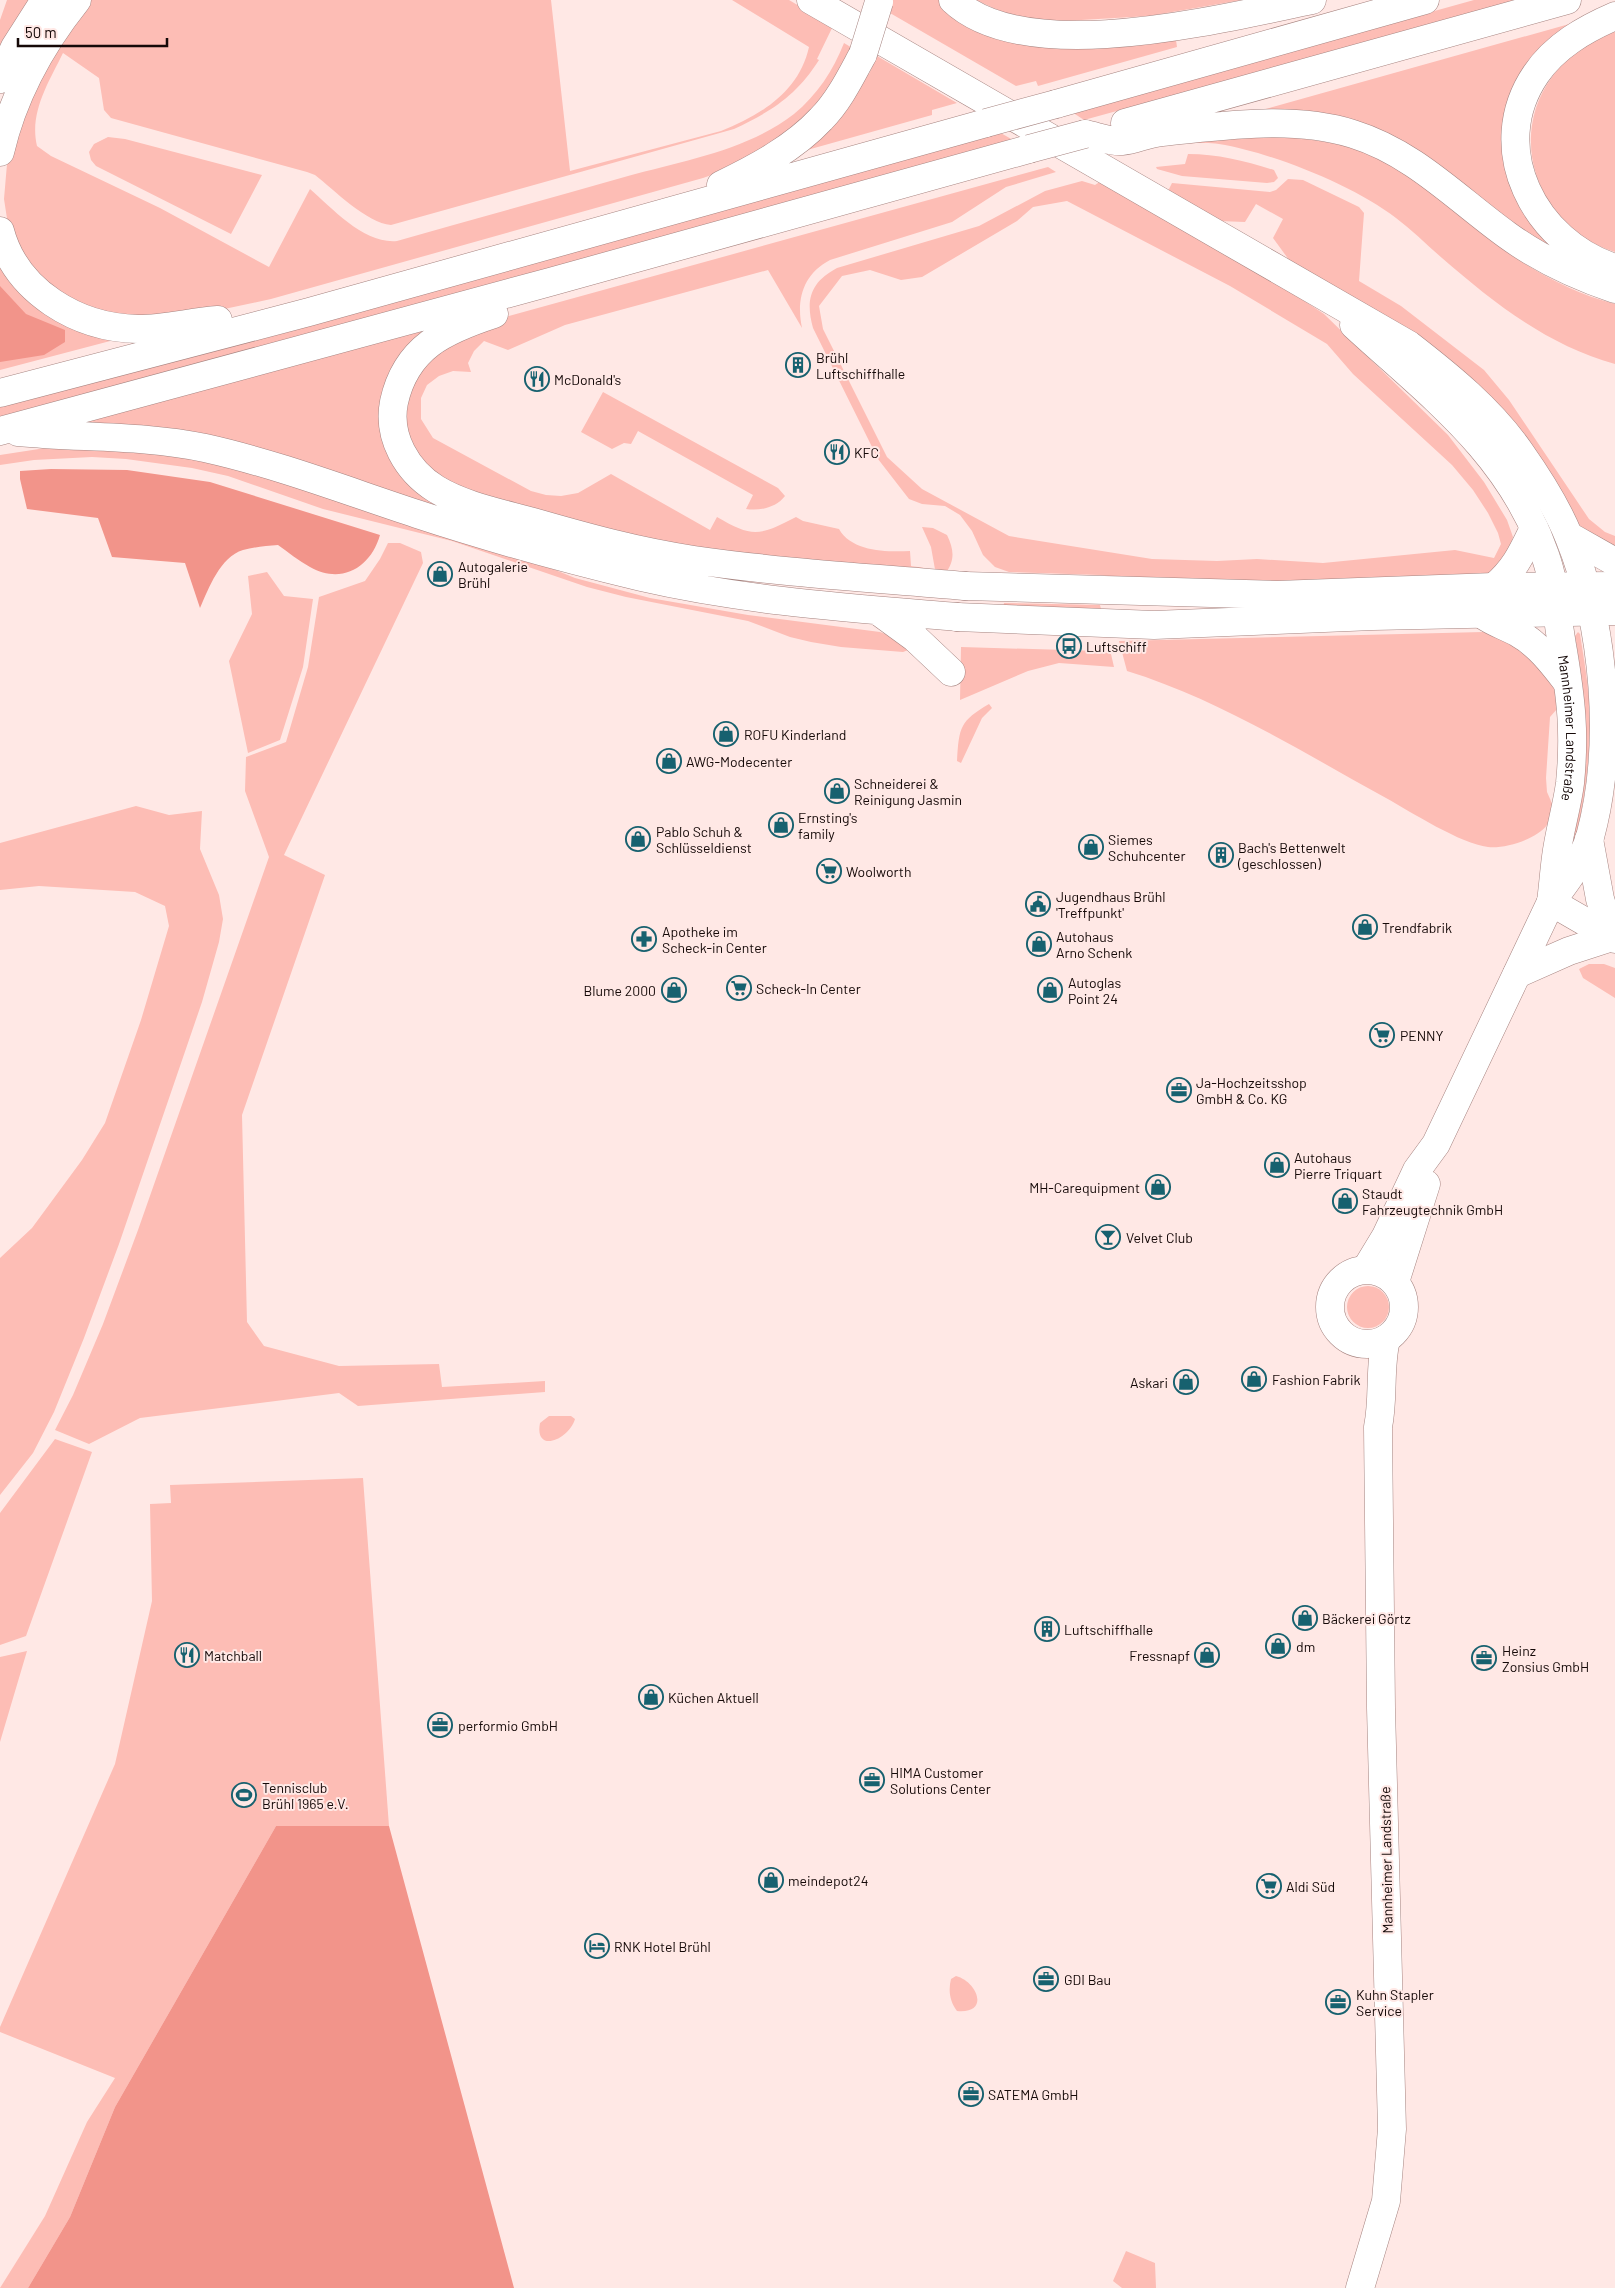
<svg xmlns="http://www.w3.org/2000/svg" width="1615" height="2288" font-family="Barlow,sans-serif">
<rect width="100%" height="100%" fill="#ffe8e5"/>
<!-- green -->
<path fill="#fdbdb5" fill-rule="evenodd" d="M 7,0 L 34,0 L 0,58 L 0,20 Z
M 91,0 L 551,0 L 570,171 L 721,131 C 761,115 799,92 809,47 L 732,0 L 789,0 L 833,26 L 817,59 L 819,60 C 796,96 772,111 734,129 L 391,225 C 367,223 334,190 315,175 L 307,172 L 111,118 L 104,110 L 99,78 L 63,53 C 49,82 29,112 37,146 L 51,156 L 160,208 L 269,267 L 310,189 C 333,209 364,244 397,241 C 474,219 551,198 628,176 C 683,161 748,150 794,114 C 817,95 833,71 844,43 L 854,49 L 846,65 L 802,125 L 726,170 L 703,178 L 271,299 L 182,318 L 103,316 L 38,280 L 8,225 L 4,199 L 7,164 L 24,107 L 71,24 Z
M 892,0 L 942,0 L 954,11 L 1175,33 L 1177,47 L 1038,86 L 1036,81 L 1016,86 L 890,13 Z
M 976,0 L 1242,0 L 1149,16 L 1064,21 L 1034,20 L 1000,11 Z
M 1474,0 L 1519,0 L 1084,120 L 1072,112 Z
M 1580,21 L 1513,111 L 1556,244 L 1548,253 L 1446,177 L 1251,113 Z
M 1615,28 L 1615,252 C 1541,230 1505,141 1552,77 C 1567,55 1593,42 1615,28 Z
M 877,56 L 957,103 L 932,110 L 932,115 L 800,152 L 864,71 L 869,74 Z
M 999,132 L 1013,140 L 874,180 L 0,418 L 0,406 Z
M 108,137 L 125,139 L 262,175 L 231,234 L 96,166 L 91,160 L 89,152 L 94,144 Z
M 1281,137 C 1313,139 1345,143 1374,156 C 1413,174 1445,205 1479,231 C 1519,263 1565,291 1615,304 L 1615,364 C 1547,345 1494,303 1442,258 C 1427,245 1412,230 1396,218 C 1353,185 1273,153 1219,144 C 1206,142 1194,144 1181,143 C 1172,143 1163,140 1155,139 Z
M 1188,154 C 1218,154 1245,161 1274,170 L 1278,178 L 1274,182 L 1267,183 L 1182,176 L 1157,169 L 1156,167 L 1185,164 Z
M 1048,167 L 1056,172 L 1006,187 L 952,222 L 830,260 C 803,274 796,300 802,328 L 768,270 L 565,325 L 508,350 L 484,341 L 474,351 L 468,363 L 471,372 L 453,371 L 439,376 L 427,385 L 421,398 L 421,419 L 433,438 L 531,491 L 546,495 L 561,496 L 578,493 L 611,474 L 710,530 L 717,517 C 753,538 759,536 796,517 L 803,521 L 839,529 C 852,552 887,552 910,551 L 911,566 L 925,568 L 924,576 L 663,547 L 448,485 L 422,464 L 405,428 L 407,397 L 421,365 L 484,323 Z
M 1288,179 L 1303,180 L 1359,207 L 1364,213 L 1359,281 L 1401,306 L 1484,370 L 1509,400 L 1589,519 L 1605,532 L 1615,536 L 1615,555 L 1596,545 L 1579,525 L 1519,441 L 1292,264 L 1273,238 L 1283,219 L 1256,204 L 1245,222 L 1219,221 L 1168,191 L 1172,183 L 1270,192 L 1276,190 Z
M 1082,181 L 1095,185 L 1101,181 L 1285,288 L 1324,314 L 1448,435 L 1484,482 L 1507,520 L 1513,537 L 1508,553 L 1495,571 L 1480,578 L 1322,589 L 1133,579 L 1100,575 L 1009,572 L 995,567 L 983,555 L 972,531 L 960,515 L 945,506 L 922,504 L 909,499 L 878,459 L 813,328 C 805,299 811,282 837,268 L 979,226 L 1045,191 ZM 1067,201 L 1230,286 L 1327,344 L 1353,374 L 1452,465 L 1473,490 L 1488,513 L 1498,533 L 1501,544 L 1494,558 L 1455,550 L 1323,563 L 1257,559 L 1217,561 L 1152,559 L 1009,536 L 922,489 L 887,457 L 823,329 L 819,306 L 842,276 L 870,270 L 901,280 L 922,277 L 1017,221 L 1033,207 Z
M 0,254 L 114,340 L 0,370 Z
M 436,325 L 389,385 L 431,496 L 925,595 L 755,582 L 686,574 L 78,422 Z
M 603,392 L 778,488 L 785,496 C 776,508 759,511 746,509 L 753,495 L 638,431 L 631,444 L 624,443 L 612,449 L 581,432 Z
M 52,447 L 192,454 L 536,562 L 575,578 L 650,598 L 748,615 L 880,632 L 901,640 L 911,649 L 903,652 L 841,647 L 811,642 L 790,637 L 748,621 L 626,597 L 587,587 L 452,541 L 323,509 L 228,476 L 192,468 L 126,459 L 92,457 L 34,460 L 0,465 L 0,455 Z
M 922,527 L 933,528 L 947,535 C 954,550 955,559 946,573 L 936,575 L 931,547 Z
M 388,543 L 400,543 L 421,552 L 423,563 L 284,855 L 325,875 L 242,1115 L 247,1322 L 264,1346 L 339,1366 L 439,1364 L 442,1387 L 545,1381 L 545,1392 L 358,1406 L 339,1393 L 140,1418 L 89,1444 L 55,1430 L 73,1395 L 103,1324 L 138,1230 L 269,857 L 245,791 L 246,757 L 286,742 L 308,667 L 319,597 L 365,581 L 380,559 Z
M 267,572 L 284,596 L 313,599 L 303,667 L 280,740 L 248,753 L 229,661 L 252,614 L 248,576 Z
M 1004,603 L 1100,605 L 1101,609 L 1003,609 Z
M 1483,632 C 1532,643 1534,652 1559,692 L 1557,709 L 1550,717 L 1546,778 L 1547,792 L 1554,808 C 1552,813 1550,820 1547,825 C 1537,839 1505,849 1488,847 C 1461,844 1411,812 1386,798 C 1302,752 1218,699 1127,671 L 1119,641 Z
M 1578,632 L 1580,634 C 1584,660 1589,687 1590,714 C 1591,764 1582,814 1571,863 C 1566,826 1580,788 1584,752 C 1588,713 1581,674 1575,636 Z
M 961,647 L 1100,651 L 1111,654 L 1114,667 L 1059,663 L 1028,671 L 960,700 Z
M 989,704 L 992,708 L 982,718 L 961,763 L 957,761 C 959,727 960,721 989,704 Z
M 136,806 L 169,815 L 202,811 L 200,849 L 219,895 L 223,919 L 219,942 L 202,1002 L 119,1244 L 84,1338 L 54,1412 L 33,1453 L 0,1495 L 0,1258 L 32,1228 L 82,1160 L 105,1123 L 141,1020 L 169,926 L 165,906 L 135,892 L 39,886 L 0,890 L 0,843 Z
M 1589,964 L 1604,964 L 1615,968 L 1615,998 L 1583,978 L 1579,969 Z
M1347 1307a21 21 0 1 1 42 0a21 21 0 1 1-42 0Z
M 549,1416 L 571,1416 L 575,1419 C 569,1440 534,1454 540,1423 Z
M 55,1439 L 92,1452 L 26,1636 L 0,1645 L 0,1513 Z
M 363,1478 L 389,1826 L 276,1826 L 115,2107 L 70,2217 L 28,2288 L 0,2288 L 45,2216 L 87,2122 L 115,2078 L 0,2032 L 0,2027 L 115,1764 L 152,1601 L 150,1504 L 171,1503 L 170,1485 Z
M 27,1651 L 0,1742 L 0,1657 Z
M 956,1976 C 978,1982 990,2014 957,2011 C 950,2002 948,1991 951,1979 Z
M 1126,2251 L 1155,2263 L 1156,2288 L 1122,2288 L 1113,2281 Z"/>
<!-- forest -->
<path fill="#f2948a" d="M 0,286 L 26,314 L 65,330 L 65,342 L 44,355 L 0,362 Z
M 51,469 L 127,470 L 210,482 L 380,535 C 371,567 342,585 310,567 C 299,561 288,552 278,545 C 266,546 254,547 243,550 C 220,557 209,588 200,608 L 185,563 L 112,557 L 98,518 L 27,509 L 20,479 L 20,471 Z
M 276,1826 L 389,1826 L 514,2288 L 28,2288 L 70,2217 L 115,2107 Z"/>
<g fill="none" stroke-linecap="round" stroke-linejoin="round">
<defs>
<g id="major">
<path d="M 811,0 L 1409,345 C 1449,376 1491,410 1520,452 C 1539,479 1557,507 1569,537 C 1605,626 1615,745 1590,837 C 1582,862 1566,882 1551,902 L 1436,1144 L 1417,1170 L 1386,1236 L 1366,1269"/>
<path id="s1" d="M 1354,325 C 1430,395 1510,453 1545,555 C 1556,586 1557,619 1563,651 C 1571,699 1575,733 1570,783 C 1567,807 1559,832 1556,857 C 1554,872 1553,887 1551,902"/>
<path d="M 1569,536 L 1615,562"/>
<path d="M 965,586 L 1277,595 L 1494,587 L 1615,586"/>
<path d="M 1494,587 C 1515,569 1522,553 1534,528"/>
<path d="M 1483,615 C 1494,623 1506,626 1518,633 C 1538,644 1553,664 1567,682"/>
<path d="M 957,617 L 1154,625 L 1373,616 L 1615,611"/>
<path d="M 1589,839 L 1600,899 L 1612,937"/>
<path d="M 1551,902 L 1615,939"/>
<path d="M 1517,974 L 1569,951 L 1612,937"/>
<circle cx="1367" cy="1307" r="37"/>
<path d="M 1395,1282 L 1426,1184"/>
<path d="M 1360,2288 L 1386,2201 L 1392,2129 L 1381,1708 L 1378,1427 C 1384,1398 1379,1368 1386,1339"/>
</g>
<path id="highway" d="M 953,0 C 1026,69 1223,18 1312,0
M 1615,16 C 1585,29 1555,46 1536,74 C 1485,148 1535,243 1615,268
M 0,79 L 15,47 L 45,0
M 1056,104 L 1425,0
M 1125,123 L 1567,0
M 1085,134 C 1096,136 1110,142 1122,141 C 1135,140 1148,133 1162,132 C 1225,126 1292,115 1353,134 C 1414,153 1457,199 1507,235 C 1540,259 1576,276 1615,289
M 0,152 C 13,96 41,45 77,0
M 721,185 C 756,168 794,148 821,119 C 839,101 851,76 863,54
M 0,231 C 16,292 78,328 138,329 C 165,329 191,322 218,320
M 494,314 C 445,330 406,347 394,402 C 387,437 407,471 436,489 C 464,506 501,513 533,522 C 585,537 639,552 694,560 C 784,573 874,578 965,586
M 0,393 L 309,312 L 986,123
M 0,431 L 550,282 L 1029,149
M 18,432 C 81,438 143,435 205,448 C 277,464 347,491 417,514 C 490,538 566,559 641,577 C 745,601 850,608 957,617
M 878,611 L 915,638 L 951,672"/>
</defs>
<!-- major casing -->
<use href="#major" stroke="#a68480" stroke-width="29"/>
<!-- highway casing -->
<use href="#highway" stroke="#a68480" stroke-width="29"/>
<!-- major -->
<use href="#major" stroke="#fff" stroke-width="28"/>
<!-- highway -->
<use href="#highway" stroke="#fff" stroke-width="28"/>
<defs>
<path id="highway-bridge" d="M 863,54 L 879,2
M 986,123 L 1056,104
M 1029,149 L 1085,134"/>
</defs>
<!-- highway-bridge casing -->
<use href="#highway-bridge" stroke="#a68480" stroke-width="29" stroke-linecap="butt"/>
<!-- highway-bridge -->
<use href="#highway-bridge" stroke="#fff" stroke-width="28"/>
</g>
<!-- icons -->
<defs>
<symbol id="building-ring" viewBox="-11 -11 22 22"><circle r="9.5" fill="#ffe8e5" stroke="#17616f" stroke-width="1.5"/><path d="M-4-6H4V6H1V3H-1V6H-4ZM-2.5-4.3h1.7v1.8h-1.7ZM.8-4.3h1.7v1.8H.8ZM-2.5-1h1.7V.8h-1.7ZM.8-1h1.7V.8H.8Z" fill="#17616f"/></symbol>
<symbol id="restaurant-ring" viewBox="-11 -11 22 22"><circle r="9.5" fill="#ffe8e5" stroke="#17616f" stroke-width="1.5"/><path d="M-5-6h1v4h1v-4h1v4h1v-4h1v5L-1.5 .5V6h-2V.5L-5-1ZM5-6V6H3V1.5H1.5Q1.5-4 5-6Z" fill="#17616f"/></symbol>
<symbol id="shop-ring" viewBox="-11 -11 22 22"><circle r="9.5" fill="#ffe8e5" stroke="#17616f" stroke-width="1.5"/><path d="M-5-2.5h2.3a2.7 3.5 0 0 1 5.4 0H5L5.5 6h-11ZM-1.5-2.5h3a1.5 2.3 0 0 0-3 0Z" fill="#17616f"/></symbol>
<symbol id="bus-ring" viewBox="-11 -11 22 22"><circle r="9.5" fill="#ffe8e5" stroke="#17616f" stroke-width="1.5"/><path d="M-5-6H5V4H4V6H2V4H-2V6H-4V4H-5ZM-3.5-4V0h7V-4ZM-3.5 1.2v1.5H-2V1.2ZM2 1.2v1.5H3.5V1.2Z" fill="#17616f"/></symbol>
<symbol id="supermarket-ring" viewBox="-11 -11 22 22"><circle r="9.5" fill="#ffe8e5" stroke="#17616f" stroke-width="1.5"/><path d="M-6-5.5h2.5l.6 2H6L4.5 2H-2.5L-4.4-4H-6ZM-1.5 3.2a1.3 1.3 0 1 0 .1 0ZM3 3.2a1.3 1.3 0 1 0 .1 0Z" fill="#17616f"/></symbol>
<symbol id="civic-ring" viewBox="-11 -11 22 22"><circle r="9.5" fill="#ffe8e5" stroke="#17616f" stroke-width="1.5"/><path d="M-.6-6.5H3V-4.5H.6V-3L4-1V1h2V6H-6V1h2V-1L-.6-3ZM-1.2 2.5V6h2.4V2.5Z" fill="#17616f"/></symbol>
<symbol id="pharmacy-ring" viewBox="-11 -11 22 22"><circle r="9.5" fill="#ffe8e5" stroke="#17616f" stroke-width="1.5"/><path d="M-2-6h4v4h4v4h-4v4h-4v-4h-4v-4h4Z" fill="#17616f"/></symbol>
<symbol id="office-ring" viewBox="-11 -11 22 22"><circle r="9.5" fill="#ffe8e5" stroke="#17616f" stroke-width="1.5"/><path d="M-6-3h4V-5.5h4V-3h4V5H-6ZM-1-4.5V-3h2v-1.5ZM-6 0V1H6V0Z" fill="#17616f"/></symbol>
<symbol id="bar-ring" viewBox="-11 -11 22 22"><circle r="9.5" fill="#ffe8e5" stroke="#17616f" stroke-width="1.5"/><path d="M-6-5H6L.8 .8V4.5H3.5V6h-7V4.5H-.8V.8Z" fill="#17616f"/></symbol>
<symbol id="stadium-ring" viewBox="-11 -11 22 22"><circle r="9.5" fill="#ffe8e5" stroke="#17616f" stroke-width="1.5"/><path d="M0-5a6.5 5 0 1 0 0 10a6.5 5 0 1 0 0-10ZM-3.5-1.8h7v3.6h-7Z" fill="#17616f"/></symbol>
<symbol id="hotel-ring" viewBox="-11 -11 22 22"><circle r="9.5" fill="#ffe8e5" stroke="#17616f" stroke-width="1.5"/><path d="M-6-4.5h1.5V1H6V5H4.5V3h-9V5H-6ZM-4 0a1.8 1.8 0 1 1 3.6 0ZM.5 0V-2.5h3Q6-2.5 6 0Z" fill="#17616f"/></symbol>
</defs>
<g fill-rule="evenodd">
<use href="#building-ring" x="784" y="351" width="28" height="28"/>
<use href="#restaurant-ring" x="523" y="365" width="28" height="28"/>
<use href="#restaurant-ring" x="823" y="438" width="28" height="28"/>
<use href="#shop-ring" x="426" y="560" width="28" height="28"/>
<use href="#bus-ring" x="1055" y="632" width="28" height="28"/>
<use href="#shop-ring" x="712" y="720" width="28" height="28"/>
<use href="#shop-ring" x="655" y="747" width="28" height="28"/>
<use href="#shop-ring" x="823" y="777" width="28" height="28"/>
<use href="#shop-ring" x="767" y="811" width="28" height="28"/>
<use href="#shop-ring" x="624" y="825" width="28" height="28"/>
<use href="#shop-ring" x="1077" y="833" width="28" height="28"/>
<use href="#building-ring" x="1207" y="841" width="28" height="28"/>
<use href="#supermarket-ring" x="815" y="857" width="28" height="28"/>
<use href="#civic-ring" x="1024" y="890" width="28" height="28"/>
<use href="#shop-ring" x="1351" y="913" width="28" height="28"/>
<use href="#pharmacy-ring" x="630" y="925" width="28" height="28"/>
<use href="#shop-ring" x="1025" y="930" width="28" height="28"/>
<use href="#supermarket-ring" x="725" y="974" width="28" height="28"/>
<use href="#shop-ring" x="660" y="976" width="28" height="28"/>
<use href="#shop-ring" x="1036" y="976" width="28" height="28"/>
<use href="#supermarket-ring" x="1368" y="1021" width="28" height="28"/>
<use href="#office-ring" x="1165" y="1076" width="28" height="28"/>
<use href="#shop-ring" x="1263" y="1151" width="28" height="28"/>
<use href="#shop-ring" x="1144" y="1173" width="28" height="28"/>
<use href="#shop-ring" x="1331" y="1187" width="28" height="28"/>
<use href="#bar-ring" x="1094" y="1223" width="28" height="28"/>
<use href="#shop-ring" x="1240" y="1365" width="28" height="28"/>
<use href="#shop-ring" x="1172" y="1368" width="28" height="28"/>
<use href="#shop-ring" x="1291" y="1604" width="28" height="28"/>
<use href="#building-ring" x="1033" y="1615" width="28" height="28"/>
<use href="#shop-ring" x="1264" y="1632" width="28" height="28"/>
<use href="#restaurant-ring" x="173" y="1641" width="28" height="28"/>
<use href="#shop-ring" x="1193" y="1641" width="28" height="28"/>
<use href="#office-ring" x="1470" y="1644" width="28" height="28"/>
<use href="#shop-ring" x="637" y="1683" width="28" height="28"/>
<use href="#office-ring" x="426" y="1711" width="28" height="28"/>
<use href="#office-ring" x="858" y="1766" width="28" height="28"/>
<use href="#stadium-ring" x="230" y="1781" width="28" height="28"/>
<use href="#shop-ring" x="757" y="1866" width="28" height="28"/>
<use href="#supermarket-ring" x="1255" y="1872" width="28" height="28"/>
<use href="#hotel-ring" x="583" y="1932" width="28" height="28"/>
<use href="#office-ring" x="1032" y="1965" width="28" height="28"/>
<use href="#office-ring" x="1324" y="1988" width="28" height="28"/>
<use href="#office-ring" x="957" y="2080" width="28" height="28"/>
</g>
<g text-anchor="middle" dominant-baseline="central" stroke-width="4" stroke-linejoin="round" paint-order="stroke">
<!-- poi labels -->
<g font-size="14" fill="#150908" stroke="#ffe8e5" text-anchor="start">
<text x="816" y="357">Brühl<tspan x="816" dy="16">Luftschiffhalle</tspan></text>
<text x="554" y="379">McDonald's</text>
<text x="854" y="452">KFC</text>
<text x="458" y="566">Autogalerie<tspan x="458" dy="16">Brühl</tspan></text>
<text x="1086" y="646">Luftschiff</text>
<text x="744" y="734">ROFU Kinderland</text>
<text x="686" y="761">AWG-Modecenter</text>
<text x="854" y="783">Schneiderei &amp;<tspan x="854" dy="16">Reinigung Jasmin</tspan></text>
<text x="798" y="817">Ernsting's<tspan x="798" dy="16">family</tspan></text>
<text x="656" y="831">Pablo Schuh &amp;<tspan x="656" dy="16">Schlüsseldienst</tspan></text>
<text x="1108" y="839">Siemes<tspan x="1108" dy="16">Schuhcenter</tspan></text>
<text x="1238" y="847">Bach's Bettenwelt<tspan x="1238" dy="16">(geschlossen)</tspan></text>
<text x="846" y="871">Woolworth</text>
<text x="1056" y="896">Jugendhaus Brühl<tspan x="1056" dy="16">'Treffpunkt'</tspan></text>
<text x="1382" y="927">Trendfabrik</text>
<text x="662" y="931">Apotheke im<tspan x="662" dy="16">Scheck-in Center</tspan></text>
<text x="1056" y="936">Autohaus<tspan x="1056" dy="16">Arno Schenk</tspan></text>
<text x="1068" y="982">Autoglas<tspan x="1068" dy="16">Point 24</tspan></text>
<text x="756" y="988">Scheck-In Center</text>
<text x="656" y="990" text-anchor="end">Blume 2000</text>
<text x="1400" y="1035">PENNY</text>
<text x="1196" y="1082">Ja-Hochzeitsshop<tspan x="1196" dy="16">GmbH &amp; Co. KG</tspan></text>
<text x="1294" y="1157">Autohaus<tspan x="1294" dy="16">Pierre Triquart</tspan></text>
<text x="1140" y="1187" text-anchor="end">MH-Carequipment</text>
<text x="1362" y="1193">Staudt<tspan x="1362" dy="16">Fahrzeugtechnik GmbH</tspan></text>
<text x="1126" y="1237">Velvet Club</text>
<text x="1272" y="1379">Fashion Fabrik</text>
<text x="1168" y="1382" text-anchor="end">Askari</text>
<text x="1322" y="1618">Bäckerei Görtz</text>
<text x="1064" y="1629">Luftschiffhalle</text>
<text x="1296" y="1646">dm</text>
<text x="1502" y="1650">Heinz<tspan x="1502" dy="16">Zonsius GmbH</tspan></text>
<text x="204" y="1655">Matchball</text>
<text x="1190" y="1655" text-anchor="end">Fressnapf</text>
<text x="668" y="1697">Küchen Aktuell</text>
<text x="458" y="1725">performio GmbH</text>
<text x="890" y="1772">HIMA Customer<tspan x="890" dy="16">Solutions Center</tspan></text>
<text x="262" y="1787">Tennisclub<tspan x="262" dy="16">Brühl 1965 e.V.</tspan></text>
<text x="788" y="1880">meindepot24</text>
<text x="1286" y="1886">Aldi Süd</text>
<text x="614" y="1946">RNK Hotel Brühl</text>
<text x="1064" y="1979">GDI Bau</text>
<text x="1356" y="1994">Kuhn Stapler<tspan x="1356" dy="16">Service</tspan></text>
<text x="988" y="2094">SATEMA GmbH</text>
</g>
<!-- street labels -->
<g font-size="14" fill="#150908" stroke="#ffe8e5">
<text stroke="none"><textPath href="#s1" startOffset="478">Mannheimer Landstraße</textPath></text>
<text transform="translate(1386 1860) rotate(-91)">Mannheimer Landstraße</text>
</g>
</g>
<!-- scale -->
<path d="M18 38v8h149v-8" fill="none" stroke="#150908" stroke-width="2.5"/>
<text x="25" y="38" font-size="15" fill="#150908" stroke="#ffe8e5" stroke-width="4" paint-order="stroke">50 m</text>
</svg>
